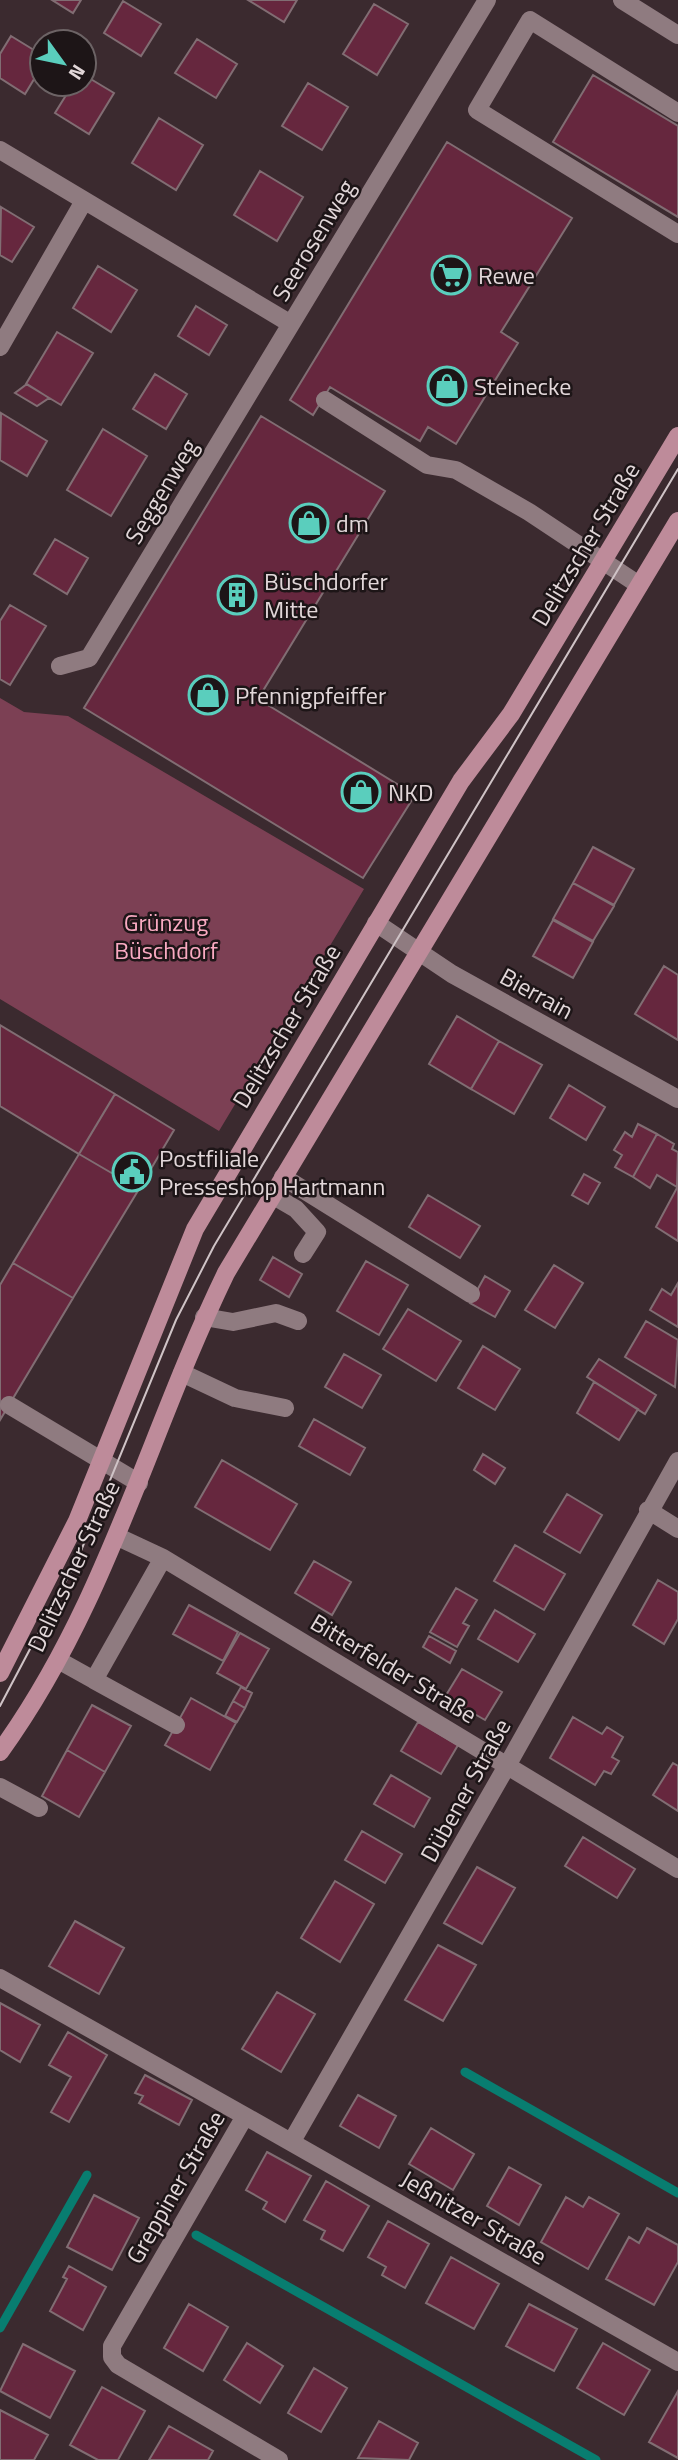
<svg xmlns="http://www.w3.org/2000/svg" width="678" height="2460" font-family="'Titillium Web',sans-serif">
<rect width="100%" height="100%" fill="#3b2a2f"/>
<!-- green -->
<path fill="#7c4054" d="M 0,698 L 24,712 L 68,716 L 364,889 L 219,1131 L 0,999 Z"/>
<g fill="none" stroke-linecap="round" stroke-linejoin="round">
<!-- stream -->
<path stroke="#087d70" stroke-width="9" d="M 465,2072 L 678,2193
M 196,2235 L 596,2460
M 0,2328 L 87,2175"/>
</g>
<!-- building -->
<path fill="#66273e" stroke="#816d73" stroke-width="2" d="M 52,0 L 81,0 L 73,13 Z
M 248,0 L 297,0 L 284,22 Z
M 123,1 L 161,24 L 141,56 L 104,33 Z
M 374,4 L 408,24 L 377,75 L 343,54 Z
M 11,36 L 42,55 L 42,66 L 25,94 L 0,78 L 0,54 Z
M 197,39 L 237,64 L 216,98 L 175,73 Z
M 84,75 L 114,93 L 89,134 L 55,113 L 73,84 L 84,84 Z
M 593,75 L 678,126 L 678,217 L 553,142 Z
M 308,83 L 348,107 L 322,150 L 282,126 Z
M 159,118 L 203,145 L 176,190 L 132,163 Z
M 447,142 L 572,218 L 501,332 L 518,343 L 456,444 L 428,427 L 420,441 L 330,387 L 313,415 L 290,400 Z
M 260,171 L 303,197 L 277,241 L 234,215 Z
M 1,207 L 34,227 L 12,262 L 0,255 Z
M 98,266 L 137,290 L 111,332 L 73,308 Z
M 196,306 L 227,325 L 209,355 L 178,336 Z
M 57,332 L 93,353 L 61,405 L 26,384 Z
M 155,374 L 187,394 L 166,429 L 133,409 Z
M 27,384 L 49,398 L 37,406 L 15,393 Z
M 1,413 L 47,441 L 27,476 L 0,460 Z
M 261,416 L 385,491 L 258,699 L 415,795 L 363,878 L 84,708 Z
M 103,429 L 147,456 L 111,516 L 67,490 Z
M 55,539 L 88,558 L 67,594 L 34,574 Z
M 10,605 L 46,626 L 10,685 L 0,679 L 0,621 Z
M 593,847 L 634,869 L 614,905 L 573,883 Z
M 573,883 L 614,906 L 593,941 L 553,919 Z
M 553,920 L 593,942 L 573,978 L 533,956 Z
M 664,966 L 678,975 L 678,1040 L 635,1014 Z
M 457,1016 L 499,1041 L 471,1089 L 429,1064 Z
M 0,1025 L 115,1094 L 79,1154 L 0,1106 Z
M 499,1041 L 542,1065 L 514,1114 L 471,1089 Z
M 569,1085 L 605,1107 L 586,1140 L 550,1118 Z
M 115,1094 L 174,1130 L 139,1189 L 79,1154 Z
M 638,1124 L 657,1134 L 633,1177 L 615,1167 L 622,1155 L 614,1150 L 625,1132 L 632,1137 Z
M 657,1134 L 674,1144 L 672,1149 L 678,1152 L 677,1187 L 657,1175 L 650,1188 L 633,1177 Z
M 79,1154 L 139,1189 L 73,1298 L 13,1263 Z
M 584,1174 L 600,1183 L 588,1204 L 572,1195 Z
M 678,1186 L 678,1241 L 656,1227 Z
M 428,1195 L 480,1226 L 460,1258 L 409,1227 Z
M 273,1257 L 302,1274 L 289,1297 L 260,1280 Z
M 366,1261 L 408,1285 L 379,1335 L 337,1311 Z
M 13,1263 L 73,1298 L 0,1420 L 0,1285 Z
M 554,1265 L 583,1283 L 555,1328 L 525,1310 Z
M 485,1276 L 510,1291 L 495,1317 L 470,1303 Z
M 678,1283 L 678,1327 L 650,1310 L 662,1289 L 671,1295 Z
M 408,1309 L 461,1341 L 436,1381 L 383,1349 Z
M 646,1321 L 678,1340 L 675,1387 L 625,1357 Z
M 483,1346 L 520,1369 L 495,1410 L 458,1388 Z
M 344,1354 L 381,1375 L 362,1408 L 325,1387 Z
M 599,1359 L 656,1395 L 645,1414 L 587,1377 Z
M 594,1382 L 638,1409 L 619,1440 L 577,1413 Z
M 314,1419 L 365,1448 L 350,1475 L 299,1446 Z
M 483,1454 L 505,1468 L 495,1484 L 474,1470 Z
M 222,1460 L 297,1504 L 270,1550 L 195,1507 Z
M 567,1494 L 602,1515 L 580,1553 L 544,1532 Z
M 515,1545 L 565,1574 L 544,1610 L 494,1581 Z
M 314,1561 L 351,1582 L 332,1615 L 295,1593 Z
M 658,1580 L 678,1592 L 678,1619 L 664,1644 L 633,1625 Z
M 456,1588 L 477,1600 L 463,1623 L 469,1626 L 457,1647 L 430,1632 Z
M 189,1605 L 238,1632 L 223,1661 L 173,1634 Z
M 495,1610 L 535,1634 L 518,1662 L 478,1639 Z
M 240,1633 L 269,1649 L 246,1689 L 217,1673 Z
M 429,1636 L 456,1651 L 450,1663 L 423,1647 Z
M 462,1669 L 502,1692 L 485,1720 L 445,1697 Z
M 241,1687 L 252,1693 L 245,1708 L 233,1701 Z
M 191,1698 L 236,1723 L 210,1770 L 165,1745 Z
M 233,1701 L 245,1708 L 237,1722 L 225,1716 Z
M 92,1705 L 131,1726 L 105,1772 L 67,1750 Z
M 573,1717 L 602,1734 L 607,1727 L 623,1737 L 612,1757 L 619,1761 L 611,1774 L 604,1771 L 595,1785 L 550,1758 Z
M 418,1722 L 458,1745 L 441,1774 L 401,1751 Z
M 67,1750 L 105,1772 L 79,1817 L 42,1796 Z
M 673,1763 L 678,1766 L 678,1811 L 653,1795 Z
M 391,1775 L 430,1798 L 414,1827 L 374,1804 Z
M 362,1831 L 402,1854 L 385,1883 L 345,1860 Z
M 583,1837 L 635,1869 L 617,1898 L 565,1866 Z
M 477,1867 L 515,1888 L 482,1944 L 444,1923 Z
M 335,1881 L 374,1904 L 340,1962 L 301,1938 Z
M 75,1921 L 124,1948 L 99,1994 L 49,1966 Z
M 438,1945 L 476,1965 L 443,2021 L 405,2000 Z
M 277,1992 L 315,2014 L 281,2072 L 242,2049 Z
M 0,2003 L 40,2025 L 20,2062 L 0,2050 Z
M 68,2032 L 107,2055 L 69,2122 L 51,2112 L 71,2077 L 49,2065 Z
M 145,2075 L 192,2100 L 179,2125 L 139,2103 L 143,2096 L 135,2093 Z
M 358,2095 L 396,2116 L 379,2148 L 340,2126 Z
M 431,2128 L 474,2154 L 453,2190 L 409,2164 Z
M 267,2152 L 311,2176 L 285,2222 L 263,2209 L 267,2202 L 246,2190 Z
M 509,2167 L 541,2185 L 519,2225 L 487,2206 Z
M 326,2181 L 369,2206 L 343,2251 L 321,2239 L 325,2231 L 304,2220 Z
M 94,2195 L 139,2218 L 112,2270 L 67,2247 Z
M 566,2197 L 583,2207 L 589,2197 L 619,2214 L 588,2269 L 541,2242 Z
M 388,2221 L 429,2244 L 405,2288 L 382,2275 L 386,2267 L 368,2257 Z
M 647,2228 L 678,2245 L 678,2262 L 654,2305 L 606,2279 L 629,2237 L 639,2243 Z
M 451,2257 L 499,2284 L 474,2329 L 426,2303 Z
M 69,2266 L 106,2287 L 83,2330 L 50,2311 L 67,2279 L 63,2277 Z
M 189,2304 L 228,2327 L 203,2371 L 164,2348 Z
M 529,2304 L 577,2329 L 554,2371 L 506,2346 Z
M 247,2343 L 283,2366 L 260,2403 L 224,2380 Z
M 603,2343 L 650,2370 L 624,2415 L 577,2388 Z
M 23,2344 L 75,2371 L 50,2418 L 0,2391 Z
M 314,2368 L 347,2388 L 321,2432 L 288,2413 Z
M 102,2387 L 145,2411 L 118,2460 L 98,2460 L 70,2445 Z
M 678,2391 L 678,2458 L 649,2442 Z
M 0,2410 L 48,2435 L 34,2460 L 0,2460 Z
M 379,2421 L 418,2443 L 409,2460 L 358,2458 Z
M 169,2426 L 213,2451 L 208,2460 L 149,2460 Z"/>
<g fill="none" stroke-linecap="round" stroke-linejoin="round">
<!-- minor -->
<path stroke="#8f7b80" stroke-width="18" d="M 622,0 L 678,35
M 678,113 L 530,20 L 477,110 L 678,234
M 0,150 L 291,324 L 487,0
M 0,347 L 84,201
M 325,400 L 427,465 L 456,470 L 529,512 L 639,585
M 60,666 L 89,658 L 291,324
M 376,923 L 452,974 L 678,1099
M 283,1177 L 471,1294
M 272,1195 L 296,1209 L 317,1232 L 303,1254
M 204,1317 L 233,1322 L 276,1313 L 298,1321
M 182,1373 L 235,1398 L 285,1408
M 9,1405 L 139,1483
M 648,1510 L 678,1529
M 118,1537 L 163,1558 L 678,1869
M 58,1660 L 94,1680 L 163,1558
M 94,1680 L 176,1725
M 0,1787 L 39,1808
M 0,1978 L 245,2116 L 112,2346 L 112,2357 L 118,2365 L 279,2460
M 245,2116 L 678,2362
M 292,2141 L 508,1764 L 678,1461"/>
<!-- major -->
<path stroke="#be8b9a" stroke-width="18" d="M 0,1673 L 77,1521 L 195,1229 L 461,781 L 511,714 L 678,436
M 0,1752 C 107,1604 148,1434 226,1273 L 678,521"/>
<!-- tram -->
<path stroke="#cfc3c6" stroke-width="2" d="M 0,1706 L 78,1558 L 176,1320 L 214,1246 L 678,469"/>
</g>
<!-- icons -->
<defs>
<symbol id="supermarket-ring" viewBox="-11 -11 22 22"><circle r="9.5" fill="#1d1517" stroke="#5acebd" stroke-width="1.5"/><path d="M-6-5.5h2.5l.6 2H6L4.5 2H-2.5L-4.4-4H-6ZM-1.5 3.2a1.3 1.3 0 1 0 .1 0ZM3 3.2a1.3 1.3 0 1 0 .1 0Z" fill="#5acebd"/></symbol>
<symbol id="shop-ring" viewBox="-11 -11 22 22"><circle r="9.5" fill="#1d1517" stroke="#5acebd" stroke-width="1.5"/><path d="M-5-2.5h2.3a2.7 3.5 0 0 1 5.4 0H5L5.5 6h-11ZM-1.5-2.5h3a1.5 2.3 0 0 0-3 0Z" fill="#5acebd"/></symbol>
<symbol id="building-ring" viewBox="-11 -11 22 22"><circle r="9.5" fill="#1d1517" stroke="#5acebd" stroke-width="1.5"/><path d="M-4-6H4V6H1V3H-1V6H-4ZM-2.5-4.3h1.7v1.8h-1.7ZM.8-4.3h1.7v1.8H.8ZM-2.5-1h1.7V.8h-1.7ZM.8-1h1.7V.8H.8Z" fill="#5acebd"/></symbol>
<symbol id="civic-ring" viewBox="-11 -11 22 22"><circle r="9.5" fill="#1d1517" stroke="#5acebd" stroke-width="1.5"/><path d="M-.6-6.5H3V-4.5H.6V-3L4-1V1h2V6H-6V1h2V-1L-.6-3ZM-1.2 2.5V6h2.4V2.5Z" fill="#5acebd"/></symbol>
</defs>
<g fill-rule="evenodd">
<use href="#supermarket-ring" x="429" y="253" width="44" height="44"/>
<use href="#shop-ring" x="425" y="364" width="44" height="44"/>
<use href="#shop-ring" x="287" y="501" width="44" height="44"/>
<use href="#building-ring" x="215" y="573" width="44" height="44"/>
<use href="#shop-ring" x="186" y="673" width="44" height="44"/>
<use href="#shop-ring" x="339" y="770" width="44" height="44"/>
<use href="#civic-ring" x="110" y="1150" width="44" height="44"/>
</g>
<g text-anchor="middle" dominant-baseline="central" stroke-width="5" stroke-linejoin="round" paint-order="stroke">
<!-- street labels -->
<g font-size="24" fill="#e2d7d9" stroke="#1d1517">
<text transform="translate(313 240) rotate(-59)">Seerosenweg</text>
<text transform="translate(161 491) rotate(-59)">Seggenweg</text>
<text transform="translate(585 544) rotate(-59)">Delitzscher Straße</text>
<text transform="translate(537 993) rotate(29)">Bierrain</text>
<text transform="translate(286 1026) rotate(-59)">Delitzscher Straße</text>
<text transform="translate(73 1566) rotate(-65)">Delitzscher Straße</text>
<text transform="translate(394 1668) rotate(31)">Bitterfelder Straße</text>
<text transform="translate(465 1790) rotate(-61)">Dübener Straße</text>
<text transform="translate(175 2187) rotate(-60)">Greppiner Straße</text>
<text transform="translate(474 2217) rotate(30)">Jeßnitzer Straße</text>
</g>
<!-- poi labels -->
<g font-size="24" fill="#e2d7d9" stroke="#1d1517" text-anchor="start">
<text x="478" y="275">Rewe</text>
<text x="474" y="386">Steinecke</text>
<text x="336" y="523">dm</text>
<text x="264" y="581">Büschdorfer<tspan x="264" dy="28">Mitte</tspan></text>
<text x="235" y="695">Pfennigpfeiffer</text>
<text x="388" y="792">NKD</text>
<text x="159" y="1158">Postfiliale<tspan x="159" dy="28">Presseshop Hartmann</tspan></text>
</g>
<!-- park labels -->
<g font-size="24" fill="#faaac2" stroke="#1d1517">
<text x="166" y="922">Grünzug<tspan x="166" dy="28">Büschdorf</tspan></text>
</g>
</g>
<!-- north arrow -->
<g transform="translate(63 63) rotate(123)"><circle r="33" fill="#1d1517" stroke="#6c6365" stroke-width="2"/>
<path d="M0-5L12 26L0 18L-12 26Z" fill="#5acebd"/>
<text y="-10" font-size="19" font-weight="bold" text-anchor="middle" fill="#e2d7d9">N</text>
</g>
</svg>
